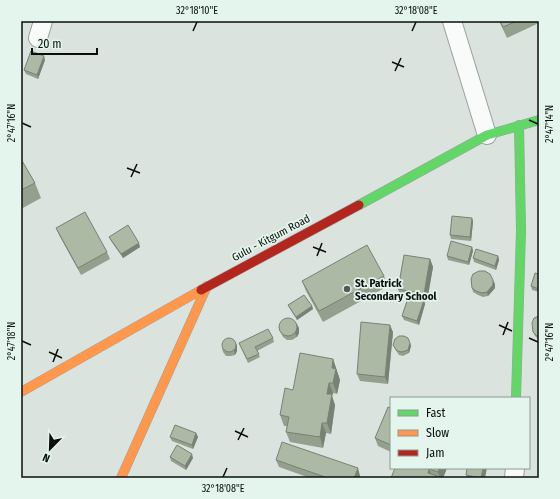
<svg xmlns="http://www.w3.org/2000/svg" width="560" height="499" font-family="'Fira Sans Condensed',sans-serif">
<rect width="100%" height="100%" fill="#dae3de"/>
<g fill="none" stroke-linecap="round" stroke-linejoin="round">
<defs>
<path id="street" d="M 452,21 L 487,135
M 38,38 L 43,21
M 514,478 L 515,468"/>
<path id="fast" d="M 359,205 L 487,135 L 539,120
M 516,398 L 521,231 L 519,125"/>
<path id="slow" d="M 21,392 L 201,290
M 121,478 L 207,286"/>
<path id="jam" d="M 201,290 L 359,205"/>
</defs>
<!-- street casing -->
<use href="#street" stroke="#9aa19e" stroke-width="20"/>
<!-- fast casing -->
<use href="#fast" stroke="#9aa19e" stroke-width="10"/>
<!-- slow casing -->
<use href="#slow" stroke="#9aa19e" stroke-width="10"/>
<!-- jam casing -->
<use href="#jam" stroke="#9aa19e" stroke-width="10"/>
<!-- street -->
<use href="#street" stroke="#f9fbfa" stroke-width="18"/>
<!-- fast -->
<use href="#fast" stroke="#63d668" stroke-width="9"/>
<!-- slow -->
<use href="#slow" stroke="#ff974d" stroke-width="9"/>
<!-- jam -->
<use href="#jam" stroke="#b3261e" stroke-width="9"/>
</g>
<!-- wall -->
<path fill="#949f8e" d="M 499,21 L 539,21 L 539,23 L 507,38 Z
M 45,60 L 38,79 L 26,74 L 24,70 Z
M 21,159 L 35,183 L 41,198 L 21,209 Z
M 472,218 L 473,222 L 471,241 L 451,239 L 450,235 Z
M 56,228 L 107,252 L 110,259 L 81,275 L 59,235 Z
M 109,237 L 140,247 L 123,258 L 111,241 Z
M 472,247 L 473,251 L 469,265 L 448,260 L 447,256 Z
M 498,256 L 499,260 L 496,270 L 474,262 L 473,258 Z
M 430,259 L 433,267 L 427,301 L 424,300 L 425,304 L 419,325 L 404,320 L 402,316 L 408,298 L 401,297 L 398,289 Z
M 539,274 L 539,292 L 532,290 L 531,286 Z
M 384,276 L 388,286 L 323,322 L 306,291 L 302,281 Z
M 495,284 L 495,288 L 488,296 L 483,297 L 478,295 L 473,292 L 472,288 Z
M 288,305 L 312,306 L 313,309 L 297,320 L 290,309 Z
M 539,316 L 539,340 L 535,336 L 533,332 Z
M 299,328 L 299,333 L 297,337 L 292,340 L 287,340 L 283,337 L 279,329 Z
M 393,332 L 388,384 L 360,381 L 357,374 Z
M 273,338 L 274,342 L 257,351 L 260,357 L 248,363 L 239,343 Z
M 235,342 L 237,346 L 237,351 L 235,355 L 231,356 L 226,356 L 223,352 L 222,348 Z
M 410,343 L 411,346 L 409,353 L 403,356 L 399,355 L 395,349 L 393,345 Z
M 333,359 L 340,380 L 337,394 L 333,393 L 332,396 L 335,405 L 331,434 L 326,433 L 323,448 L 290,442 L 286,432 L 287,426 L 284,426 L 280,415 L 293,390 Z
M 391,408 L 391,452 L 378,446 L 375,438 Z
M 196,433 L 198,437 L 193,449 L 172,441 L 170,437 Z
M 170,457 L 193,458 L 186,470 L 171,461 Z
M 276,460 L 360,476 L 360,478 L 310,478 L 279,467 Z
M 395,468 L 447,468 L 443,478 L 391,478 Z
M 466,475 L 485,478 L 467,478 Z"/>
<!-- shaded-wall -->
<path fill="#788274" d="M 44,56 L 45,60 L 38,79 L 37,75 Z
M 472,218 L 473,222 L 471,241 L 470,237 Z
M 139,243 L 140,247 L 123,258 L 121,254 Z
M 472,247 L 473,251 L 469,265 L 468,262 Z
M 498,256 L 499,260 L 496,270 L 495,266 Z
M 430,259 L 433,267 L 427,301 L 424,294 Z
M 493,280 L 495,284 L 495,288 L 488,296 L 487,292 Z
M 424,300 L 425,304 L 419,325 L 417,321 Z
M 312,306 L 313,309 L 297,320 L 296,317 Z
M 297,324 L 299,328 L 299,333 L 297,337 L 295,333 Z
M 390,325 L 393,332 L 388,384 L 385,377 Z
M 235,342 L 237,346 L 237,351 L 235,355 L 234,351 Z
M 410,343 L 411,346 L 409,353 L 408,350 Z
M 333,359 L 340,380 L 337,394 L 333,383 L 332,368 Z
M 329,383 L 333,393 L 332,396 L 335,405 L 331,434 L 327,423 L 327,394 Z
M 322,423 L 326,433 L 323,448 L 320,437 Z
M 196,433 L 198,437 L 193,449 L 192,445 Z
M 192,454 L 193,458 L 186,470 L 185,466 Z
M 358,468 L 360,476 L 360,478 L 354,478 Z
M 439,468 L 447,468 L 443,478 L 440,478 L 438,472 Z
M 483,468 L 487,468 L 485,478 L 481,478 Z
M 429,469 L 433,478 L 428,473 Z"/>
<!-- building -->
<path fill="#acb9a5" stroke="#788274" d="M 500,21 L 517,21 L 503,27 Z
M 31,51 L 44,56 L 37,75 L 24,70 Z
M 21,159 L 35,183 L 21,190 Z
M 85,212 L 107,252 L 78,268 L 56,228 Z
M 452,216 L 472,218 L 470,237 L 450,235 Z
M 128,225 L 139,243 L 121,254 L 109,237 Z
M 451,241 L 472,247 L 468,262 L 447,256 Z
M 367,245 L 384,276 L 319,311 L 302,281 Z
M 476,249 L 498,256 L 495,266 L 473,258 Z
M 404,255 L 430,259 L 424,294 L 398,289 Z
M 479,271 L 485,271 L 490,274 L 493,280 L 493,285 L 487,292 L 482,293 L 476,291 L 472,288 L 471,279 L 473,274 Z
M 535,273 L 539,274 L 539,289 L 531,286 Z
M 304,295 L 312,306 L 296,317 L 288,305 Z
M 409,295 L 424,300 L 417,321 L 402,316 Z
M 539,316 L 539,337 L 537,336 L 533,332 L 532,323 L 534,318 Z
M279 327a9 9 0 1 1 18 0a9 9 0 1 1-18 0Z
M 361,322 L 390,325 L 385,377 L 357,374 Z
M 268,329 L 273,338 L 255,347 L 259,354 L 247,359 L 239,343 Z
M 399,336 L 404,336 L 408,338 L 410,343 L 408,350 L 402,352 L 397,351 L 393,345 L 395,339 Z
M222 345a7 7 0 1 1 14 0a7 7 0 1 1-14 0Z
M 300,353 L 333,359 L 332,368 L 336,369 L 333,383 L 329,383 L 327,394 L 332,394 L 327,423 L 322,423 L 320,437 L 286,432 L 289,417 L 280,415 L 285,388 L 293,390 Z
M 388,407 L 391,408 L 391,445 L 375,438 Z
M 175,425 L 196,433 L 192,445 L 170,437 Z
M 282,442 L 358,468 L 354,478 L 328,478 L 276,460 Z
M 177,445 L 192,454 L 185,466 L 170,457 Z
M 395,468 L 439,468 L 438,472 L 429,469 L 428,473 L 437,476 L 436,478 L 391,478 Z
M 467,468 L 483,468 L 481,478 L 466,475 Z"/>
<!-- ticks -->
<path fill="none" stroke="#0a0f0c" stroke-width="1.5" d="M 193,31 L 197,22M 412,31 L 416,22M 392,62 L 404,67M 395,71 L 401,58M 529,120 L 538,124M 22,123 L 31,127M 127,168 L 140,173M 131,177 L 137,164M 313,247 L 326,252M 317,256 L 322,243M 499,325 L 512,331M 503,335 L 508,322M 529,338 L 538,342M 22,341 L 31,345M 49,352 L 62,358M 53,362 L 58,349M 235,431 L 248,437M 238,440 L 244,428M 223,477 L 227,468"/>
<!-- markers -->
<circle fill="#535956" stroke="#e3f5ec" stroke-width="1.5" cx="347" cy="289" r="4"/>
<g text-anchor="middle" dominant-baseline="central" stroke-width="3.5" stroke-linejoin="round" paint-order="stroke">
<!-- street labels -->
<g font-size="11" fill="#0a0f0c" stroke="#e3f5ec">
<text transform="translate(271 238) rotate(-28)">Gulu - Kitgum Road</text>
</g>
<!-- poi labels -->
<g font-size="11" font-weight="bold" fill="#0a0f0c" stroke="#e3f5ec" text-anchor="start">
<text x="355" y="283">St. Patrick<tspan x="355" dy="13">Secondary School</tspan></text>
</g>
</g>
<!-- border -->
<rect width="560" height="499" fill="none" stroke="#e3f5ec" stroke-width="44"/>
<!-- legend -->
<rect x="390" y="397" width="140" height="72" fill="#e3f5ec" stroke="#8c9992"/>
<rect x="398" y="410" width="20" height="6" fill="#63d668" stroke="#8c9992"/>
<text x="426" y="417" font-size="12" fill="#0a0f0c">Fast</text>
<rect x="398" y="430" width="20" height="6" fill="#ff974d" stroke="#8c9992"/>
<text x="426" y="437" font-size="12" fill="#0a0f0c">Slow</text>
<rect x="398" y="450" width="20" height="6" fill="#b3261e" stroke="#8c9992"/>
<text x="426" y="457" font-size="12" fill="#0a0f0c">Jam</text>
<!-- north arrow -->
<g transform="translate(50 449) rotate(203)" stroke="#e3f5ec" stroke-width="3" paint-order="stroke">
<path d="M0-3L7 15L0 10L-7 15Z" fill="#0a0f0c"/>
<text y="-6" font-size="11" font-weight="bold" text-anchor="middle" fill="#0a0f0c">N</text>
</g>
<!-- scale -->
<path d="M32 48v6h65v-6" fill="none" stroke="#0a0f0c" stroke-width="2"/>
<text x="38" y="48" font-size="12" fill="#0a0f0c" stroke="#e3f5ec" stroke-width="3" paint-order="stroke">20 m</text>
<rect x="22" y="22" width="516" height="455" fill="none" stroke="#0a0f0c" stroke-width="1.5"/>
<g font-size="10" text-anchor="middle" fill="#0a0f0c">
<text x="197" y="14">32°18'10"E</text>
<text x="416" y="14">32°18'08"E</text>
<text transform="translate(11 123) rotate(-90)" y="4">2°47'16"N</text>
<text transform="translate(549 124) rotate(-90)" y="4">2°47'14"N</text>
<text transform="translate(11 341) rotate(-90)" y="4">2°47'18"N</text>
<text transform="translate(549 342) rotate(-90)" y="4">2°47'16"N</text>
<text x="223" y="492">32°18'08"E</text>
</g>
</svg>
